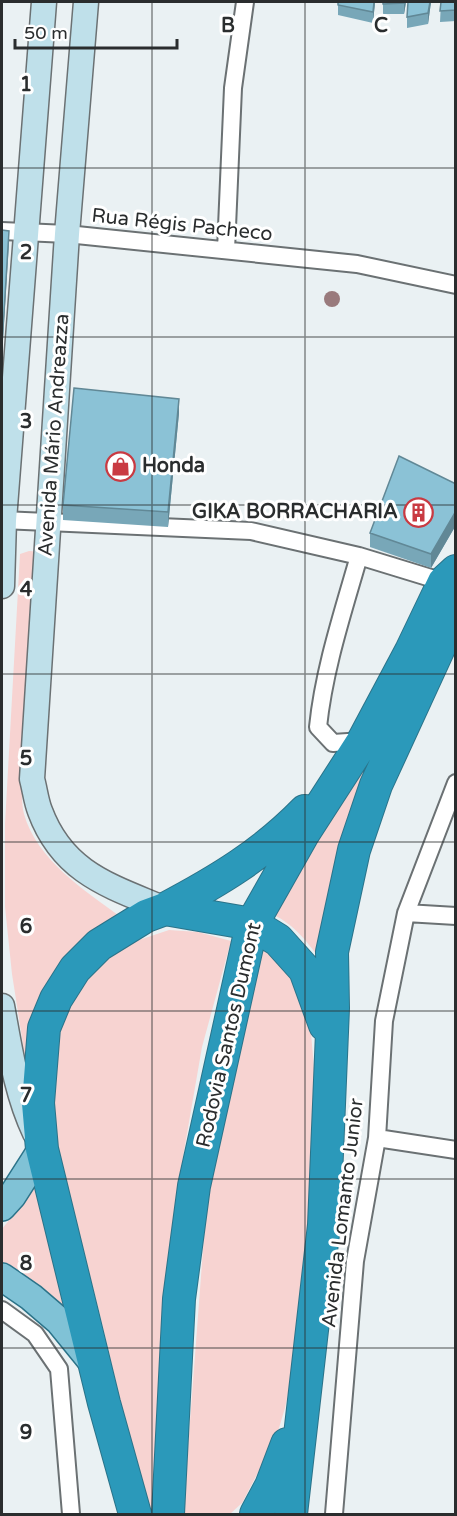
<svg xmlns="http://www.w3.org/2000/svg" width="457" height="1516" font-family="'Varela Round',sans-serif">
<rect width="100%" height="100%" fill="#eaf1f3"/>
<!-- green -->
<path fill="#f7d3d1" d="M 29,551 L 43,552 L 22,791 C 22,798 22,807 24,814 C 37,860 84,890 121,917 L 32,1022 L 25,1057 L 12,974 L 5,907 L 5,824 L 20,554 Z
M 395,701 L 320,959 C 305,939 292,922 269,913 Z
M 169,930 L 198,932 L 231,941 L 202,1047 L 176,1197 L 167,1343 L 160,1514 L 147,1514 L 102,1323 L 49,1114 L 62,1004 L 76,980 L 130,943 Z
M 258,948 L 273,953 L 286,967 L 301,994 L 311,1033 L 314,1068 L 314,1160 L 306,1303 L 285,1408 L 276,1438 L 242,1503 L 230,1514 L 183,1514 L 210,1157 Z
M 36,1180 L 70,1320 L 2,1267 L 2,1229 L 26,1199 Z"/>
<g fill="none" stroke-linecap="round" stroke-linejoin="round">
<defs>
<path id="street" d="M 2,231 L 67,234 L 357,264 L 456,285
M 226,250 L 233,88 L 245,2
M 2,520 L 251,531 L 359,556 L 444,582
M 359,556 C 343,612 324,669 318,727 L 333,743 L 363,741
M 406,913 L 456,916
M 377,1138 L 456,1150
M 2,1310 L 35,1334 L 59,1369 L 71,1514
M 334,1514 L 355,1261 L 377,1138 L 384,1021 L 406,913 L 456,783"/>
<path id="secondary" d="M 86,2 L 67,234 L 32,779 C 35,790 36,801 40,811 C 63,873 110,886 165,909
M 2,586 L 4,520 L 44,2
M 2,1006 C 10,1049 16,1093 35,1133"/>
<path id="primary" d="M 2,1207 L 12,1196 L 42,1149
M 2,1277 L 31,1297 L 59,1321 L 94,1364"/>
<path id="highway" d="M 165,909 C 218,881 263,854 305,811
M 135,1514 L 104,1403 L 42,1149 L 38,1103 L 44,1028 L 56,999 L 75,969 L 99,945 L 146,916 L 165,909 L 252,924 L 278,940 L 305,970 L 325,1025
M 168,1514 L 179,1299 L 194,1186 L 252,924 L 303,834 L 363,741 L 411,651 L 444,582 L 456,571
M 256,1514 L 271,1486 L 287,1444
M 291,1514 L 324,1225 L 333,1008 L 332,952 L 354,850 L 376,785 L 456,611"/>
</defs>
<!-- street casing -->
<use href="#street" stroke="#6b7173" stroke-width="20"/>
<!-- secondary casing -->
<use href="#secondary" stroke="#6b7173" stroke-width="27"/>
<!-- primary casing -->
<use href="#primary" stroke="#2b7389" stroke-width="30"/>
<!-- highway casing -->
<use href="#highway" stroke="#2b7389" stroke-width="34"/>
<!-- street -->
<use href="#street" stroke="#fff" stroke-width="16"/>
<!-- secondary -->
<use href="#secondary" stroke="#bfe0ea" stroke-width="24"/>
<!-- primary -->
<use href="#primary" stroke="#80c2d6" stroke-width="27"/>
<!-- highway -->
<use href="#highway" stroke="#2b99ba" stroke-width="32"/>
</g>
<!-- trees -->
<circle fill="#997a7c" cx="332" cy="299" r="8"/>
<!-- wall -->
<path fill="#78a7b8" d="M 338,2 L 375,2 L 373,23 L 338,15 Z
M 383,2 L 406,2 L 404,14 L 383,14 Z
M 431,2 L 428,24 L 407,28 L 407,17 Z
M 441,2 L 456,2 L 456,21 L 440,22 Z
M 179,413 L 168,527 L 63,520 L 63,505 Z
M 456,484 L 456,525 L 431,568 L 370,547 L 370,533 Z"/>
<!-- shaded-wall -->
<path fill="#618896" d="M 374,2 L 375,2 L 373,23 L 373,12 Z
M 404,2 L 406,2 L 404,14 Z
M 430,2 L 431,2 L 428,24 L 428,13 Z
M 9,231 L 9,242 L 2,355 L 2,345 Z
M 179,399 L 179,413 L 168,527 L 168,512 Z
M 456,511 L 456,525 L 431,568 L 431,554 Z"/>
<!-- building -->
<path fill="#8bc2d6" stroke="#618896" stroke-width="1.5" d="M 338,2 L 374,2 L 373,12 L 338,5 Z
M 383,2 L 404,2 L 404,3 L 383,4 Z
M 408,2 L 430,2 L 428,13 L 407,17 Z
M 441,2 L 456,2 L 456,10 L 440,11 Z
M 2,230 L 9,231 L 2,345 Z
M 74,388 L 179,399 L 168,512 L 63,505 Z
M 399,456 L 456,484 L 456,511 L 431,554 L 370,533 Z"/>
<!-- grid -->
<path fill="none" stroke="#2a2d2e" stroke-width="1.5" stroke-opacity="0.55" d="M 152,2 L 152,1514M 305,2 L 305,1514M 2,168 L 456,168M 2,337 L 456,337M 2,505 L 456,505M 2,674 L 456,674M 2,842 L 456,842M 2,1011 L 456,1011M 2,1179 L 456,1179M 2,1348 L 456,1348"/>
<!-- icons -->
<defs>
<symbol id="shop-ring" viewBox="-11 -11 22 22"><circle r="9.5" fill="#fff" stroke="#c93a42" stroke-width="1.5"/><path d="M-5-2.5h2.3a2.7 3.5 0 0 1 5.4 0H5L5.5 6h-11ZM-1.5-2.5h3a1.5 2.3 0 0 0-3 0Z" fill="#c93a42"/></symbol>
<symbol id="building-ring" viewBox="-11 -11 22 22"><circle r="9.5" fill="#fff" stroke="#c93a42" stroke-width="1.5"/><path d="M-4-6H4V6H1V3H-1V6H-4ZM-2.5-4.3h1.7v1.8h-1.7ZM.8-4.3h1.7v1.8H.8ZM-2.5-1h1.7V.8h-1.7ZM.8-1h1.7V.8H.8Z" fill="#c93a42"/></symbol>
</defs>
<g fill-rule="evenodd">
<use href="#shop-ring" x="104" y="450" width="33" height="33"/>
<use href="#building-ring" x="402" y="496" width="33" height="33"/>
</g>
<g text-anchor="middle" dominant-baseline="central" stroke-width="6" stroke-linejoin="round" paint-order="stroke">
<!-- street labels -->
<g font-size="20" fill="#2a2d2e" stroke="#fff">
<text transform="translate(182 225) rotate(6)">Rua Régis Pacheco</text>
<text transform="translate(54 435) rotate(-86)">Avenida Mário Andreazza</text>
<text transform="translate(229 1035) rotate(-77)">Rodovia Santos Dumont</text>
<text transform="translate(343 1213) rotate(-83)">Avenida Lomanto Junior</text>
</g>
<!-- poi labels -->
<g font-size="20" font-weight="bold" fill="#2a2d2e" stroke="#fff" text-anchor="start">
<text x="142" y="466">Honda</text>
<text x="398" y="512" text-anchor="end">GIKA BORRACHARIA</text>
</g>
</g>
<g font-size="20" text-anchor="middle" font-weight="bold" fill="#2a2d2e" stroke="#fff" stroke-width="6" stroke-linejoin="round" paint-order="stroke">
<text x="228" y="32">B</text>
<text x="381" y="32">C</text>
<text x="26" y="91">1</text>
<text x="26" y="259">2</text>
<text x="26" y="428">3</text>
<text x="26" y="596">4</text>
<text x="26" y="765">5</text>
<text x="26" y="933">6</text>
<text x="26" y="1102">7</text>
<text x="26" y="1270">8</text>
<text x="26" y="1439">9</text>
</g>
<!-- border -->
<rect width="457" height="1516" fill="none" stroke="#2a2d2e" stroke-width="6"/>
<!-- scale -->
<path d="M15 39v9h162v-9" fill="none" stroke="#2a2d2e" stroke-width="3"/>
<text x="24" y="39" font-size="18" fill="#2a2d2e" stroke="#ffffff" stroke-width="4.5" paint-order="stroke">50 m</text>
</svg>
